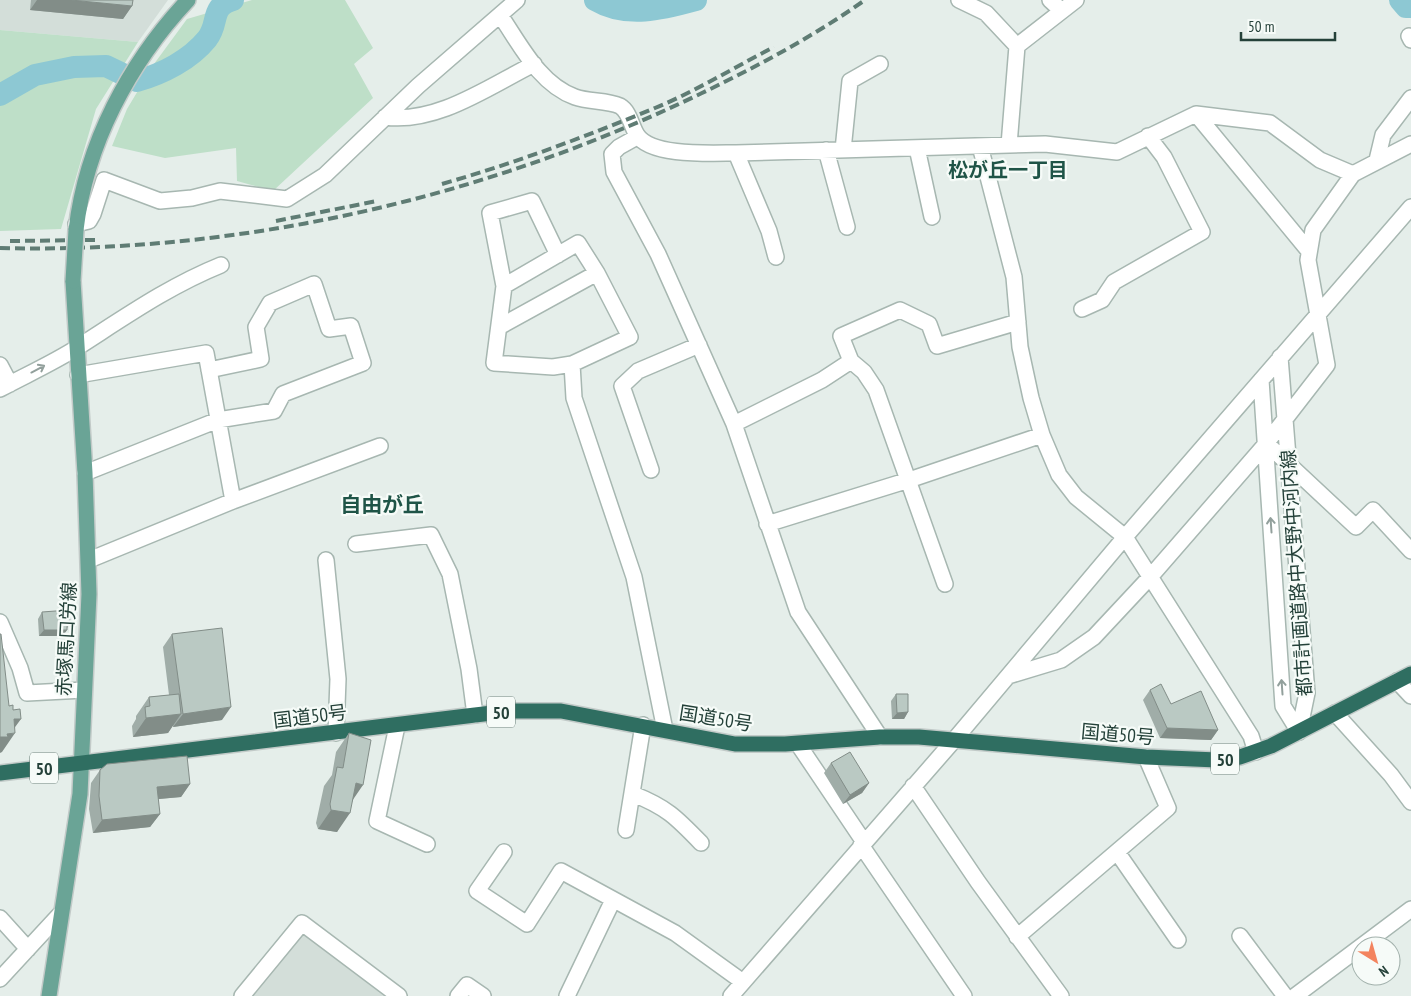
<svg xmlns="http://www.w3.org/2000/svg" width="1411" height="996" font-family="'PT Sans Narrow','Noto Sans JP',sans-serif">
<rect width="100%" height="100%" fill="#e5eeea"/>
<!-- built -->
<path fill="#d3ded9" d="M 0,0 L 168,0 L 138,42 L 0,30 Z
M 304,929 L 390,996 L 250,996 Z"/>
<!-- green -->
<path fill="#bedfc8" d="M 252,0 L 345,0 L 373,48 L 354,64 L 373,98 L 273,191 L 237,181 L 236,148 L 165,158 L 112,146 L 127,109 L 154,64 L 187,19 Z
M 0,30 L 138,42 L 96,109 L 61,229 L 0,231 Z"/>
<g fill="none" stroke-linecap="round" stroke-linejoin="round">
<!-- river -->
<path stroke="#8dc8d3" stroke-width="22" d="M 595,0 C 627,19 663,9 696,0
M 1400,0 L 1406,7 L 1411,7
M 0,95 L 35,75 L 74,67 L 106,66 L 137,81 C 162,74 190,60 207,39 C 220,23 209,7 233,0"/>
<defs>
<path id="minor" d="M 959,0 L 986,13 L 1017,46 L 1009,145
M 1050,0 L 1062,11
M 500,15 C 520,44 539,84 575,97 C 589,102 607,100 620,106 C 630,112 631,126 637,135 C 651,157 713,153 736,153 L 1045,144 L 1117,152 L 1196,114 L 1270,123 L 1320,160 L 1353,174
M 1409,36 L 1411,40
M 1017,46 L 1076,0
M 1196,114 L 1308,250
M 385,117 C 437,124 488,87 534,64
M 637,137 L 619,147 L 612,154 L 614,172 L 658,254 L 734,424 L 798,612 L 880,737
M 980,146 L 1014,277 L 1020,347 L 1031,398 L 1042,435 L 1059,475 L 1076,497 L 1125,537 L 1251,736 L 1256,752
M 917,148 L 932,217
M 826,150 L 847,227
M 843,150 L 850,81 L 880,64
M 736,153 L 769,231 L 776,257
M 1377,160 L 1383,135 L 1411,98
M 76,224 L 89,221 L 93,214 L 104,180 L 160,201 L 192,198 L 220,191 L 287,199 L 325,175 L 418,86 L 517,0
M 504,286 L 490,213 L 532,201 L 558,255
M 1082,309 L 1102,300 L 1114,282 L 1202,232 L 1164,157 L 1148,136
M 499,327 L 597,273
M 1280,357 L 1307,693 L 1299,732
M 851,361 L 864,372 L 876,390 L 945,584
M 572,364 L 553,367 L 494,363 L 504,286 L 578,243 L 597,273 L 630,337 L 572,364 L 574,398 L 634,577 L 665,730
M 0,365 L 10,384
M 78,375 L 206,353 L 233,501
M 1261,380 L 1283,706 L 1299,732
M 0,389 C 26,375 53,363 78,347 C 125,317 169,286 221,265
M 734,424 L 822,380 L 851,361 L 841,336 L 900,310 L 929,324 L 937,346 L 1018,322
M 1266,443 L 1356,527 L 1373,510 L 1411,551
M 651,470 L 622,386 L 638,371 L 699,345
M 85,473 L 218,420 L 274,411 L 283,394 L 363,363 L 351,326 L 329,329 L 314,284 L 270,303 L 256,327 L 261,359 L 209,370
M 767,524 L 909,480 L 1042,435
M 356,544 L 431,535 L 450,574 L 469,669 L 475,715
M 89,560 L 233,501 L 380,446
M 326,560 L 338,679 L 336,733
M 0,622 L 20,668 L 27,693 L 84,690
M 1008,676 L 1061,660 L 1094,637 L 1151,576 L 1265,445 L 1327,365 L 1308,260 L 1313,230 L 1353,174 L 1411,144
M 1397,681 L 1411,696
M 1335,713 L 1391,775 L 1411,802
M 397,726 L 377,821 L 427,844
M 798,744 L 864,842
M 913,786 L 978,882 L 1061,996
M 633,794 C 666,807 676,817 701,843
M 626,830 L 643,725
M 861,845 L 964,996
M 504,852 L 477,891 L 527,924 L 561,871 L 675,933 L 743,982
M 1117,852 L 1178,940
M 0,918 L 28,949
M 1240,936 L 1285,996
M 1017,937 L 1168,808 L 1146,757
M 0,979 L 61,913
M 242,996 L 302,923 L 399,996
M 458,996 L 467,985 L 483,996
M 567,996 L 613,900
M 731,996 L 955,739 L 1125,537 L 1411,207
M 1295,996 L 1411,909"/>
<path id="major" d="M 76,230 C 86,144 129,63 188,0
M 49,996 L 80,794 L 89,594 L 85,473 L 73,281"/>
<path id="highway" d="M 0,773 L 475,715 L 510,711 L 561,711 L 735,744 L 785,744 L 880,737 L 919,737 L 1146,757 L 1217,760 L 1240,757 L 1271,746 L 1411,674"/>
</defs>
<!-- minor casing -->
<use href="#minor" stroke="#a7b7b1" stroke-width="18"/>
<!-- major casing -->
<use href="#major" stroke="#c2cac8" stroke-width="18"/>
<!-- highway casing -->
<use href="#highway" stroke="#c2cac8" stroke-width="18"/>
<!-- minor -->
<use href="#minor" stroke="#fff" stroke-width="15"/>
<!-- major -->
<use href="#major" stroke="#6aa496" stroke-width="15"/>
<!-- highway -->
<use href="#highway" stroke="#2f6e61" stroke-width="15"/>
<!-- rail -->
<path stroke="#5f7c74" stroke-width="4" stroke-dasharray="10 5" stroke-linecap="butt" d="M 442,184 C 515,163 585,137 655,108 C 696,91 735,67 774,47
M 276,221 L 377,201
M 10,241 L 95,240
M 0,248 C 242,254 485,198 702,93 C 758,66 814,36 865,0"/>
<defs>
<path id="major-bridge" d="M 73,281 L 76,230"/>
</defs>
<!-- major-bridge casing -->
<use href="#major-bridge" stroke="#c2cac8" stroke-width="18" stroke-linecap="butt"/>
<!-- major-bridge -->
<use href="#major-bridge" stroke="#6aa496" stroke-width="15"/>
</g>
<!-- wall -->
<path fill="#a0ada8" d="M 31,0 L 133,0 L 132,6 L 123,19 L 30,10 Z
M 42,612 L 70,623 L 63,636 L 39,636 L 38,619 Z
M 172,634 L 222,720 L 173,727 L 173,725 L 168,733 L 133,737 L 132,726 L 136,719 L 136,716 L 149,697 L 169,695 L 163,647 Z
M 1150,690 L 1171,704 L 1218,730 L 1211,740 L 1160,738 L 1143,700 Z
M 896,694 L 908,712 L 904,719 L 892,719 L 891,701 Z
M 349,733 L 353,800 L 337,832 L 318,829 L 316,823 L 324,786 L 332,775 L 336,752 Z
M 831,763 L 869,783 L 862,793 L 843,804 L 824,773 Z
M 100,770 L 190,784 L 181,797 L 158,799 L 160,814 L 150,827 L 93,833 L 89,809 L 91,783 Z"/>
<!-- shaded-wall -->
<path fill="#828d88" d="M 37,0 L 71,0 L 132,6 L 123,19 L 30,10 Z
M 67,623 L 70,623 L 65,630 L 67,630 L 63,636 L 39,636 L 44,630 Z
M 231,707 L 222,720 L 173,727 L 183,714 Z
M 908,712 L 904,719 L 892,719 L 897,713 Z
M 181,714 L 168,733 L 133,737 L 146,718 Z
M 14,719 L 21,719 L 10,734 L 15,733 L 2,752 L 0,753 L 0,737 Z
M 1167,728 L 1218,730 L 1211,740 L 1160,738 Z
M 356,783 L 363,785 L 350,804 Z
M 869,783 L 862,793 L 843,804 L 850,795 Z
M 190,784 L 181,797 L 148,800 L 157,787 Z
M 331,810 L 350,813 L 337,832 L 318,829 Z
M 160,814 L 150,827 L 93,833 L 102,820 Z"/>
<!-- building -->
<path fill="#bac9c3" stroke="#828d88" d="M 71,0 L 133,0 L 132,6 Z
M 69,610 L 70,623 L 67,623 L 67,630 L 44,630 L 42,612 Z
M 222,628 L 231,707 L 183,714 L 172,634 Z
M 0,634 L 1,634 L 9,706 L 13,705 L 13,710 L 20,709 L 21,719 L 14,719 L 15,733 L 7,734 L 8,737 L 0,737 Z
M 1161,684 L 1171,704 L 1201,691 L 1218,730 L 1167,728 L 1150,690 Z
M 179,694 L 181,714 L 146,718 L 145,707 L 150,706 L 149,697 Z
M 896,694 L 908,694 L 908,712 L 897,713 Z
M 349,733 L 371,740 L 363,785 L 356,783 L 350,813 L 331,810 L 330,804 L 337,767 L 343,768 Z
M 850,752 L 869,783 L 850,795 L 831,763 Z
M 187,756 L 190,784 L 157,787 L 160,814 L 102,820 L 99,796 L 100,770 L 107,764 Z"/>
<!-- one-way arrows -->
<defs><path id="oneway-shaft" d="M-6 0H5M1.5-3L5.5 0L1.5 3" fill="none" stroke-width="1.6" stroke-linecap="round" stroke-linejoin="round" transform="scale(1.25)"/></defs>
<g stroke="#92a09c">
<use href="#oneway-shaft" transform="translate(38 369) rotate(-28)"/>
<use href="#oneway-shaft" transform="translate(1271 525) rotate(-94)"/>
<use href="#oneway-shaft" transform="translate(1282 687) rotate(-94)"/>
</g>
<g text-anchor="middle" dominant-baseline="central" stroke-width="4.5" stroke-linejoin="round" paint-order="stroke">
<!-- shield labels -->
<g fill="#f6fbf8" stroke="#637972" stroke-width="1">
<rect x="487" y="696.5" width="28" height="31" rx="4"/>
<rect x="1211" y="743.5" width="28" height="31" rx="4"/>
<rect x="30" y="752.5" width="28" height="31" rx="4"/>
</g>
<g font-size="18" font-weight="bold" fill="#244139">
<text x="501" y="712">50</text>
<text x="1225" y="759">50</text>
<text x="44" y="768">50</text>
</g>
<!-- street labels -->
<g font-size="19" fill="#244139" stroke="#f6fbf8">
<text transform="translate(1296 573) rotate(-94)">都市計画道路中大野中河内線</text>
<text transform="translate(66 639) rotate(-87)">赤塚馬口労線</text>
<text transform="translate(310 716) rotate(-7)">国道50号</text>
<text transform="translate(716 718) rotate(9)">国道50号</text>
<text transform="translate(1118 734) rotate(5)">国道50号</text>
</g>
<!-- neighbourhood labels -->
<g font-size="20" font-weight="bold" fill="#1f5447" stroke="#f6fbf8">
<text x="1008" y="170">松が丘一丁目</text>
</g>
<!-- quarter labels -->
<g font-size="21" font-weight="bold" fill="#1f5447" stroke="#f6fbf8">
<text x="382" y="504">自由が丘</text>
</g>
</g>
<!-- north arrow -->
<g transform="translate(1376 961) rotate(143)"><circle r="24" fill="#f6fbf8" stroke="#a2b1ac"/>
<path d="M0-4L9 19L0 12L-9 19Z" fill="#f3845f"/>
<text y="-8" font-size="14" font-weight="bold" text-anchor="middle" fill="#244139">N</text>
</g>
<!-- scale -->
<path d="M1241 32v8h94v-8" fill="none" stroke="#244139" stroke-width="2.5"/>
<text x="1248" y="32" font-size="15" fill="#244139" stroke="#f6fbf8" stroke-width="4" paint-order="stroke">50 m</text>
</svg>
